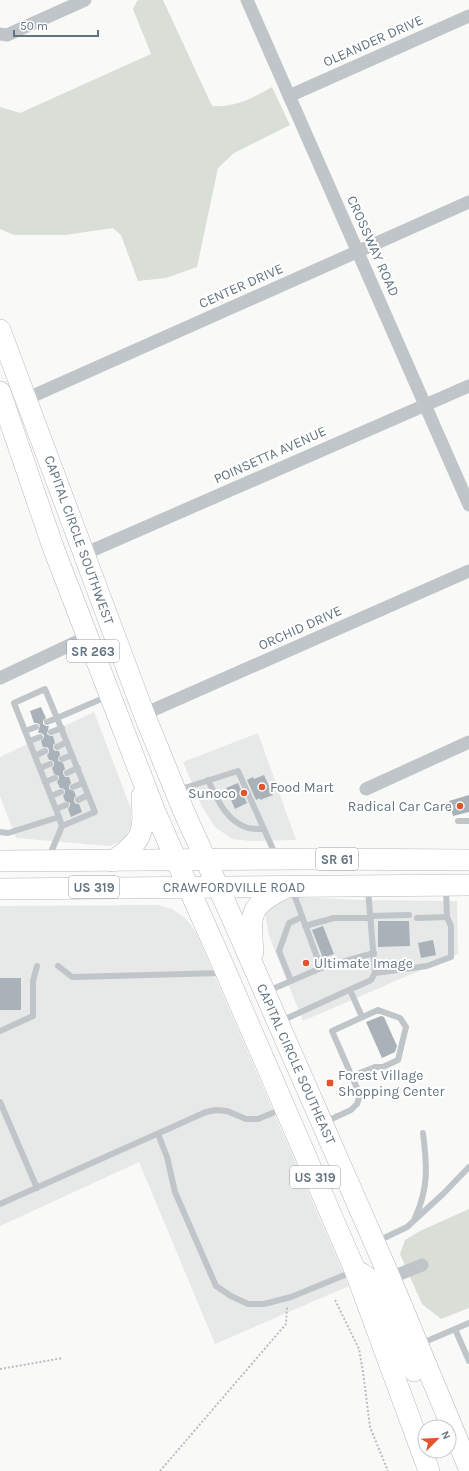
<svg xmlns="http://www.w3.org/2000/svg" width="469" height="1471" viewBox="0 0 469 1471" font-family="Karla,sans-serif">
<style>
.built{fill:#e7e8e8}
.green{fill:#d9ded6}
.building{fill:#a9b2b8}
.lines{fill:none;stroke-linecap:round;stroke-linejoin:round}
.primary-casing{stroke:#b4b9bd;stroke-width:22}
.path{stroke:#babec1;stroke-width:2;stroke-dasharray:2 2;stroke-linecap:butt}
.service{stroke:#c0c5c9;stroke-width:6}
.minor{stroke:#c0c5c9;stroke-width:13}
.primary{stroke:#fff;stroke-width:21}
.poi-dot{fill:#e2532e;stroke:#fff;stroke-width:1.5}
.labels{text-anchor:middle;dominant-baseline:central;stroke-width:4;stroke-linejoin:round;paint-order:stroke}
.shield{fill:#fff;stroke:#929ea7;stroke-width:1}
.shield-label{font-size:13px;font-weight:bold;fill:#647581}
.street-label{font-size:14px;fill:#647581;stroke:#fff}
.poi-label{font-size:14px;fill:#647581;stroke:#fff;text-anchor:start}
</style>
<rect width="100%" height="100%" fill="#f9f9f7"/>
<g class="built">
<path d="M 94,712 L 131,809 L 131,826 L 125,839 L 110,846 L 16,838 L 0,796 L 0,757 Z"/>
<path d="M 258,733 L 296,840 L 250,841 L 232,839 L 215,827 L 202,807 L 183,762 Z"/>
<path d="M 294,897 L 362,900 L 457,901 L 458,954 L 303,1021 L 269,936 L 264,909 L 266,907 Z"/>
<path d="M 158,905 L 172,909 L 184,917 L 191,925 L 197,935 L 349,1286 L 215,1344 L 139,1162 L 0,1226 L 0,906 Z"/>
</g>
<g class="green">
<path d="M 139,0 L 163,0 L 212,106 C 234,108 253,98 272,87 L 290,125 L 234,153 L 218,168 L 197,267 L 166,278 L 138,281 L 121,235 L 113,228 L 65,235 L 14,235 L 0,229 L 0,107 L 20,113 L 151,54 L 133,9 L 137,1 Z"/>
<path d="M 469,1209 L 469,1308 L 441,1319 L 422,1304 L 400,1254 L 405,1240 L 420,1231 Z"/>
</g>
<g class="building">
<path d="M 41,707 L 46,718 L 43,721 L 43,724 L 46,726 L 49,726 L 47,734 L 50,736 L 53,736 L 55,743 L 53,745 L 53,749 L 55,751 L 59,751 L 60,755 L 58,758 L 58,761 L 63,763 L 65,769 L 63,771 L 63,774 L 65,777 L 69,777 L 71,783 L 69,786 L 69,789 L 74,791 L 76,796 L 74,798 L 74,802 L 76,804 L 79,804 L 82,812 L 71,817 L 68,809 L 70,806 L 70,803 L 65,801 L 63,796 L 65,793 L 65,790 L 62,788 L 60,788 L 57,782 L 59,779 L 59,776 L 54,774 L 52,768 L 54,765 L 54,762 L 51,760 L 49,760 L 47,755 L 49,753 L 49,749 L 47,747 L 43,747 L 41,741 L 44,738 L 44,735 L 41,733 L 38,733 L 40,725 L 37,723 L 34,723 L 30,711 Z"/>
<path d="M 264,775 L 273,795 L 260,800 L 260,798 L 256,800 L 247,780 L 253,777 L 254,779 Z"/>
<path d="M 238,783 L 247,803 L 235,809 L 226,788 Z"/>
<path d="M 469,795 L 469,812 L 453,816 L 449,801 Z"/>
<path d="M 378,921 L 409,921 L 410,946 L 378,947 Z"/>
<path d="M 323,926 L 334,954 L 323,958 L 312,930 Z"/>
<path d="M 433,940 L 436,955 L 421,958 L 418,943 Z"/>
<rect x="0" y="978" width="21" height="32"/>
<path d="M 381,1016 L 384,1017 L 397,1046 L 395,1052 L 382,1058 L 366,1022 Z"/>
</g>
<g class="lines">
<g class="primary-casing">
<g id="primary">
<path d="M 0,330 L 144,714 L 184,812 L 233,920 L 390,1278 L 469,1468"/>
<path d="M 0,392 L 53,547 L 155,812 L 226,972 L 355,1270 L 429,1471"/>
<path d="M 0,861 L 309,859 L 469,860"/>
<path d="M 113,861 C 145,839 144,832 142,796"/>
<path d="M 0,889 L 469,885"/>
<path d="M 253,952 C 250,912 249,905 287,887"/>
<path d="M 356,1271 C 367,1275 373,1281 379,1291 L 414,1371"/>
</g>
</g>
<g class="path">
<path d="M 335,1300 L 359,1349 L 363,1372 L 370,1427 L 388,1471"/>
<path d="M 0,1369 L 63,1358"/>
<path d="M 160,1471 L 286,1324 L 287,1307"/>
</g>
<g class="service">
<path d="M 47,722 L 57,718 L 45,689 L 14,703 L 59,817 L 62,826 L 95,812 L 57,718 L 106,697"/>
<path d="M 25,731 L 36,727"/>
<path d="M 51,732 L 62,728"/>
<path d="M 29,741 L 40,737"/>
<path d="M 57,747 L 67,742"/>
<path d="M 35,756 L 45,751"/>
<path d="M 62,759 L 72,755"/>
<path d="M 40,768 L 50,764"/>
<path d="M 67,773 L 78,768"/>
<path d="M 208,780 C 217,799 226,821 248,828 C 253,829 259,829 264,829"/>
<path d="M 45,782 L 55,778"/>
<path d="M 73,787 L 83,783"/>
<path d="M 178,790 L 238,771 L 276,856"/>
<path d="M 51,796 L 61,792"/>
<path d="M 78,800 L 88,795"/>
<path d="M 56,809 L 66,805"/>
<path d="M 458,821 L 469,821"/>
<path d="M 0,832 L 8,833 L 59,817"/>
<path d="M 52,857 L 52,850 L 62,826"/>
<path d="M 292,889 L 321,968"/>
<path d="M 370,916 L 409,915"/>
<path d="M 417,918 L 447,917"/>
<path d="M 305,926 L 334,918 L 371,918"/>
<path d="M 58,966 L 72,977 L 222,973"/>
<path d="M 375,973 L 427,966 L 451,957 L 451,926 L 447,917 L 446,889"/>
<path d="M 291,981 L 279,951 L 289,923 L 302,917"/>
<path d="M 350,990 L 362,1017"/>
<path d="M 268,991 L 321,968 L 374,953"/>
<path d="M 281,1021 L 371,980 L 375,973 L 368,890"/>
<path d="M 0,1031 L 33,1016 L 33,981 L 37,966"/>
<path d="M 0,1102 L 37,1188"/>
<path d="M 325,1122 L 351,1110 L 357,1104 L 360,1095 L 332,1031 L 378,1010 L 400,1018 L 406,1027 L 398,1060 L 383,1067 L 375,1067 L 352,1076"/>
<path d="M 158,1134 L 167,1157 L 175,1192 L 216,1286 L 231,1296 L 248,1304 L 264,1304 L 291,1297 L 352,1272"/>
<path d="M 0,1204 L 206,1112 L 216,1110 L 227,1111 L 246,1119 L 258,1119 L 282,1109"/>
<path d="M 415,1218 C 429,1187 427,1166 423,1133"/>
<path d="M 378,1241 L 407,1227 L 443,1194 L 469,1167"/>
<path d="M 455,1329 L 469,1361"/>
<path d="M 420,1344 L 469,1323"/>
</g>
<g class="minor">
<path d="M 247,0 L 469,505"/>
<path d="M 0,34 L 7,35 L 85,0"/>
<path d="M 289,96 L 469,16"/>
<path d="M 26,399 L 469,202"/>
<path d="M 84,554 L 469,386"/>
<path d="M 0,678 L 87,637"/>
<path d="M 144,714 L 469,571"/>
<path d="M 366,789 L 469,742"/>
<path d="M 390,1278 L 422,1265"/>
</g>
<use href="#primary" class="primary"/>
</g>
<g class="poi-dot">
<circle cx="262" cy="787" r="4"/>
<circle cx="244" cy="793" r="4"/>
<circle cx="460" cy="806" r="4"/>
<circle cx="306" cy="963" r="4"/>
<rect x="326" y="1079" width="8" height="8" rx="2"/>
</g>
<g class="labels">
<g class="shield">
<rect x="67" y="640" width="52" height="22" rx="3"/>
<rect x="316" y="848" width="42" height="22" rx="3"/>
<rect x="69" y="876" width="50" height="22" rx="3"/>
<rect x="290" y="1166" width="50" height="22" rx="3"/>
</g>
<g class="shield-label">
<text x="93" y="651">SR 263</text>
<text x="337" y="859">SR 61</text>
<text x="94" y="887">US 319</text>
<text x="315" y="1177">US 319</text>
</g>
<g class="street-label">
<text transform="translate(373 41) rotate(-24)">OLEANDER DRIVE</text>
<text transform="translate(373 246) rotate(66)">CROSSWAY ROAD</text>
<text transform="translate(241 286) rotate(-24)">CENTER DRIVE</text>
<text transform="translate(270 455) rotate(-24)">POINSETTA AVENUE</text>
<text transform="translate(79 540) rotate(70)">CAPITAL CIRCLE SOUTHWEST</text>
<text transform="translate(300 628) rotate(-24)">ORCHID DRIVE</text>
<text x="234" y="887">CRAWFORDVILLE ROAD</text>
<text transform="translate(296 1064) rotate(66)">CAPITAL CIRCLE SOUTHEAST</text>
</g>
<g class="poi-label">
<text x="270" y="787">Food Mart</text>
<text x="236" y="793" text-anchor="end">Sunoco</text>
<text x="452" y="806" text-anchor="end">Radical Car Care</text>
<text x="314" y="963">Ultimate Image</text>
<text x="338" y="1075">Forest Village<tspan x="338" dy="16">Shopping Center</tspan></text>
</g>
</g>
<g transform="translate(437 1439) rotate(66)"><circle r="19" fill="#ffffff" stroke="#c1c8cd"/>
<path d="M0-3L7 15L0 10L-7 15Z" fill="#e2532e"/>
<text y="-6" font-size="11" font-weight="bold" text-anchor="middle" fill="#647581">N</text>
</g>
<path d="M14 30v6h84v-6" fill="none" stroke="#647581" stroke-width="2"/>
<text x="20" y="30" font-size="12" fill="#647581" stroke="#ffffff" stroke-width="3" paint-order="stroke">50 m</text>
</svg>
